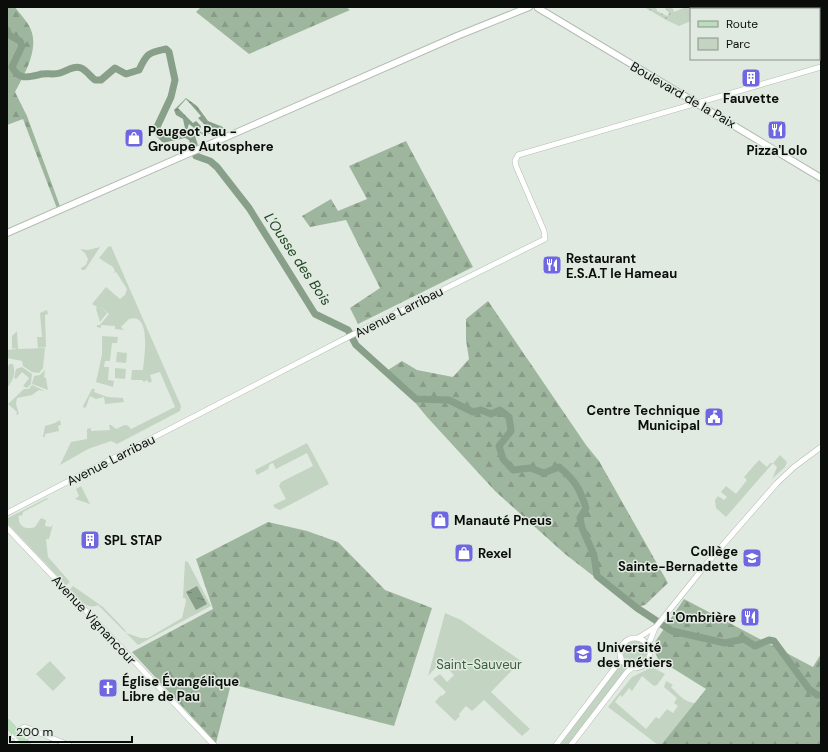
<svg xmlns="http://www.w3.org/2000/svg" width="828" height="752" viewBox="0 0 828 752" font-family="'DM Sans',sans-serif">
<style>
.green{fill:#c3d4c3}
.forest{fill:url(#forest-firs)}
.garden{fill:url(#garden-dots)}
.water{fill:url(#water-ripples)}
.pier{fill:#e1eae1}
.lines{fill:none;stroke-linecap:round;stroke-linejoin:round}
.river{stroke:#88a089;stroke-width:7}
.tertiary-casing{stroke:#b3bcb3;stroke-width:6}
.secondary-casing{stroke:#b3bcb3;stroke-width:8}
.primary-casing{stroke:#c4c5c4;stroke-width:8}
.tertiary{stroke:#fff;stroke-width:5}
.secondary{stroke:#fff;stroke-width:6}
.primary{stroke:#bbdebc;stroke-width:7}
.labels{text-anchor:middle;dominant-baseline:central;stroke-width:3;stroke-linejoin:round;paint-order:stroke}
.street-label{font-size:13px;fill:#0a0d0a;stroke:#e1eae1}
.poi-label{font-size:13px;font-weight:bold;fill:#0a0d0a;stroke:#e1eae1;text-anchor:start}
.park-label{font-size:13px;fill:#3a613c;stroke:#e1eae1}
.water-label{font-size:14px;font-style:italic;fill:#1f4422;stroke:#e1eae1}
</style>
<defs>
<pattern id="forest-firs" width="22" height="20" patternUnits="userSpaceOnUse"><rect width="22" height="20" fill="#9eb69e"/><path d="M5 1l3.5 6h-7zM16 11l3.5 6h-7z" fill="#879b87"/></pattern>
<pattern id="garden-dots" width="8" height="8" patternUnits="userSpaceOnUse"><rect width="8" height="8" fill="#c3d4c3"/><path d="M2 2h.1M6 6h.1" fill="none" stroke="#a6b5a6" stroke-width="1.8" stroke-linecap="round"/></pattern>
<pattern id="water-ripples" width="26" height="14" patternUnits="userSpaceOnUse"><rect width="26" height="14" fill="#88a089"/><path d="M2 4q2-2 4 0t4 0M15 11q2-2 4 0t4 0" fill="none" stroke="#6d816e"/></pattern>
</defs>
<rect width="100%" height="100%" fill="#e1eae1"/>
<g class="green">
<path d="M 669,7 L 672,7 L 674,12 L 686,7 L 691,7 L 691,21 L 679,26 L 668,21 L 672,14 Z"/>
<path d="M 111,246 L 181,406 L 180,411 L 117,444 L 111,441 L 88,449 L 60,465 L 71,442 L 87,439 L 87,429 L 91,428 L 91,431 L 110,430 L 109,425 L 111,425 L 116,429 C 122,427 126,421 131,429 L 175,407 L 160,372 L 150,375 L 152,381 L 149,383 L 147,380 L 144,382 L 142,380 L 131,380 L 132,370 L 143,370 C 144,358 152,312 129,319 L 121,327 L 124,330 L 115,329 L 115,326 L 101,325 L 101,328 L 97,327 L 97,325 L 100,325 L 109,314 L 100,306 L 107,313 L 100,322 L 96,309 L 97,307 L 92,304 L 106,287 L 120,299 L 125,295 L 127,289 L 116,272 L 113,273 L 115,271 L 113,267 L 99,258 L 108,247 Z"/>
<path d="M 100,247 L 85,270 L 82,270 L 81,268 L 86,265 L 88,259 L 85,253 L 80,249 L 88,250 Z"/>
<path d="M 47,310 L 48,314 L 45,315 L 46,347 L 38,348 L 37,337 L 42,337 L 40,313 Z"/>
<path d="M 17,331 L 18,349 L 45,348 L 43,368 L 39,373 L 32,372 L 23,366 L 22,361 L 7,358 L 7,350 L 16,349 L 15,348 L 12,349 L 12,336 Z"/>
<path d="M 102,336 L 118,337 L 117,343 L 112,343 L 110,361 L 105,361 L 104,367 L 109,367 L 108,380 L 114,381 L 113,387 L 96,382 L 102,355 Z"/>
<path d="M 117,352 L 127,353 L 126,363 L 116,362 Z"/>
<path d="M 9,364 L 13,364 C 16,373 13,381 7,388 L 7,370 Z"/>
<path d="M 22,367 L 32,374 L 31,384 L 27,388 L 23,386 L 29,378 L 22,372 L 16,379 L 14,378 L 16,369 Z"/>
<path d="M 115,368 L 126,369 L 125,379 L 115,378 Z"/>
<path d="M 45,370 L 44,377 L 46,378 L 48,390 L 32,384 L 34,376 L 40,375 Z"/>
<path d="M 32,385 L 45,391 L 39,390 L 32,395 L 17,398 L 16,404 L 19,414 L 16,415 L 17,412 L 8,404 L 24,389 L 29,389 Z"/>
<path d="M 92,389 L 95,389 L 94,392 L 107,397 L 123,398 L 124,402 L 105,404 L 104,397 L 96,399 L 90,396 L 86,407 L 84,408 L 83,406 Z"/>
<path d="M 60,420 L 61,425 L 58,426 L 59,431 L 45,434 L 45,437 L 43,437 L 45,426 L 55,423 Z"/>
<path d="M 307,443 L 329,484 L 280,510 L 275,508 L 273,505 L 286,499 L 279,486 L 281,482 L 313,466 L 307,453 L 276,469 L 273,463 L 270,464 L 268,469 L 257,475 L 255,470 Z"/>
<path d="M 780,455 L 787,462 L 785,467 L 772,479 L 777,467 L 773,463 L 726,517 L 716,508 L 715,500 L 718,496 L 724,500 L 727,497 L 721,492 L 726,486 L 736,494 L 747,480 L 744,477 L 759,460 L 767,467 L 770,463 L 773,463 Z"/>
<path d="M 81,486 L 90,504 L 75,499 L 79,496 L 76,489 Z"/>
<path d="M 47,498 L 48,499 L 23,512 L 22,516 L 19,515 C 17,525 25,531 35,527 L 41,518 L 46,520 L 45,526 L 51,527 L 53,524 L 49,539 L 46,539 L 48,557 L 70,582 L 66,585 L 8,524 L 8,518 Z"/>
<path d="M 185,561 L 188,562 L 211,606 L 138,645 L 98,605 C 86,611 78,597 70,589 L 73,586 L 103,607 L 125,630 L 126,633 L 141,638 L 148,638 L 182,618 L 186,601 L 185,598 L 183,598 Z"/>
<path d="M 445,613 L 461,620 L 521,661 L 491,692 L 530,729 L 522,736 L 484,700 L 472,711 L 466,706 L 459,714 L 460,716 L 455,721 L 435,702 L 441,695 L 442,696 L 446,692 L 433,679 L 440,674 L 447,682 L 454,675 L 441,662 L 428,676 Z"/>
<circle cx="635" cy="653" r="12"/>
<path d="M 50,661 L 66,678 L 53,691 L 36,674 Z"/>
<path d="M 621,664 L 627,668 L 626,670 L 569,745 L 558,745 Z"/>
<path d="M 652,667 L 665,674 L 657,685 L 654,686 L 642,676 L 632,691 L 629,688 L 622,697 L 620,695 L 615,702 L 646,729 L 656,717 L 659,719 L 667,709 L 673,713 L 678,706 L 674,703 L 677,698 L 664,687 L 666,681 L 673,685 L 671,687 C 677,693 685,703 695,703 L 661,745 L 658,745 L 608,707 L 632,677 Z"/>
</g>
<g class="forest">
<path d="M 7,7 L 15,7 C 20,14 28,22 31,30 C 39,50 24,75 15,92 L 27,116 L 61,209 L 58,211 L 23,119 L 7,125 Z"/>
<path d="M 201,7 L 346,7 L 350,10 L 249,54 L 196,12 Z"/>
<path d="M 406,141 L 473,267 L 358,324 L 350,308 L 380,288 L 346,220 L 310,227 L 302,216 L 331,199 L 338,211 L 367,199 L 349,166 Z"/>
<path d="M 488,301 L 586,445 L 599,461 L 668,583 L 645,605 L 640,606 L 627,602 L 565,554 L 495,491 L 427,417 L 388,370 L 402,361 L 417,370 L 453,377 L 469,359 L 466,340 L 466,319 Z"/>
<path d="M 268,522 L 307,531 L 338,542 L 385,590 L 432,608 L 394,726 L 231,684 L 216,743 L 132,652 L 213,609 L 196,559 Z"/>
<path d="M 684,599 L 813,667 L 821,654 L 821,745 L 661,745 L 706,689 L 658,659 L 655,652 L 655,642 Z"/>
</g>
<path class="garden" d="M 644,7 L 656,7 L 657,11 L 667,16 L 669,13 L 664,7 L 669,7 L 672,14 L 668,21 Z"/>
<g class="water">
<path d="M 186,98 L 197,106 L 208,121 L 223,127 L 223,132 L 203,135 L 189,124 L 186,133 L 183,119 L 176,115 L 174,110 Z"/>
<path d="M 197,586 L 207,604 L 196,610 L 186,592 Z"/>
</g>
<path class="pier" d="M 186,99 L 201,116 L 198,118 L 204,124 L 208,127 L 223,129 L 223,132 L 206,130 L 202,133 L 200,131 L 201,126 L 196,121 L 193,123 L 178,108 Z"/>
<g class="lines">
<g class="river">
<path d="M 7,30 L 9,35 L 20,41 L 22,46 L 12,67 C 19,81 29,77 42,74 C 48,73 54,75 60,73 C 67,71 74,65 81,68 C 86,70 91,77 95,80 L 101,80 L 115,68 L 126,74 L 139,70 C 147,53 148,53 166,49 L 169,52 L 175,80 L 171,97 L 157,127 L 159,134 L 164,139 L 186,134 L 192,138 L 194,144"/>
<path d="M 196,156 L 210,161 L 217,167 L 249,208 L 315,314 L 348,330 L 356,345 L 416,399 L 449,400 L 473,412 L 481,410 L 491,414 L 500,410 L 509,417 L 511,431 L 499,446 L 503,459 L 513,470 L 530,468 L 544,473 L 559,467 C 575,480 580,489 586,508 L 580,518 L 582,528 L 594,555 L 597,576 L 637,608 L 672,631 L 725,643 L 744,639 L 755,646 L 769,640 L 774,641 L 809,689 L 817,695 L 821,695"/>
</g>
<g class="tertiary-casing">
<g id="tertiary">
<path d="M 7,513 L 356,333 L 545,239 L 544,231 L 516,166 L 515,161 L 518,155 L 821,67"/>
<path d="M 7,528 L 214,745"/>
<path d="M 638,638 L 654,628"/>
<circle cx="635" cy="653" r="15"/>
<path d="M 648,646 L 655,628 L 708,562 L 777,483 L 794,467 L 821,447"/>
<path d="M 14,736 L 15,732 L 25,727 L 69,745"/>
<path d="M 17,740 C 25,739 28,733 36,733"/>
<path d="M 556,745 L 617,665 L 621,658"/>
<path d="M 571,745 L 627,672 L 633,667"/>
</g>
</g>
<g class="secondary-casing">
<g id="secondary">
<path d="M 538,8 L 821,178"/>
<path d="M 7,233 L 457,36 L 529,7"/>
</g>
</g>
<g class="primary-casing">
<path id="primary" d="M 7,723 L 27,745"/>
</g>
<use href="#tertiary" class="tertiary"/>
<use href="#secondary" class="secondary"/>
<use href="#primary" class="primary"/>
</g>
<defs>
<g id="building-square" transform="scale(1)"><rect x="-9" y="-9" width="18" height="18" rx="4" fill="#6f67e1" stroke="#e1eae1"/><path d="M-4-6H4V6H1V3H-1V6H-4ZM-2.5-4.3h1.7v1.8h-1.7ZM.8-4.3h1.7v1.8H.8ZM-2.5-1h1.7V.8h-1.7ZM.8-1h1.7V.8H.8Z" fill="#fff"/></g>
<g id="restaurant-square" transform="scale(1)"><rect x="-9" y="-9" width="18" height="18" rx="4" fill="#6f67e1" stroke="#e1eae1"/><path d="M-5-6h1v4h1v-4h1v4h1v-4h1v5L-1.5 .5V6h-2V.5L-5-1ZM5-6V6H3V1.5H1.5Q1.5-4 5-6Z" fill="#fff"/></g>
<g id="shop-square" transform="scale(1)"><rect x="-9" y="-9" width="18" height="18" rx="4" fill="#6f67e1" stroke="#e1eae1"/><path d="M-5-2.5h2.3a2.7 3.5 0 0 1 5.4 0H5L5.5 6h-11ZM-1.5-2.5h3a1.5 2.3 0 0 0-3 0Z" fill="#fff"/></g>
<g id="civic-square" transform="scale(1)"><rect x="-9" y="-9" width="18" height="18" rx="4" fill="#6f67e1" stroke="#e1eae1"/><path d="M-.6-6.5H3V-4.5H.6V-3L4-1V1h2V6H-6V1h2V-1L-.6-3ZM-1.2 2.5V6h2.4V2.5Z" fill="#fff"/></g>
<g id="school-square" transform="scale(1)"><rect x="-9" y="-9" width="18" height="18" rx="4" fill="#6f67e1" stroke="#e1eae1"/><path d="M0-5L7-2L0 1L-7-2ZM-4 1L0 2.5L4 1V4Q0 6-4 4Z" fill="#fff"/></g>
<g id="university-square" transform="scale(1)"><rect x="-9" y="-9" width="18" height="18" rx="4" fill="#6f67e1" stroke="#e1eae1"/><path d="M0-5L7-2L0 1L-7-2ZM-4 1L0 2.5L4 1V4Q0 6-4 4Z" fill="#fff"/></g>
<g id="church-square" transform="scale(1)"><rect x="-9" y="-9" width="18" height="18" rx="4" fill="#6f67e1" stroke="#e1eae1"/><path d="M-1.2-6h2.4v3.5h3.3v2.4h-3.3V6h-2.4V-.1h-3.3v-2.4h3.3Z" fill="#fff"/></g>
</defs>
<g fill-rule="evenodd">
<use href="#building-square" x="751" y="78"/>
<use href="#restaurant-square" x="777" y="130"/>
<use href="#shop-square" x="134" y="138"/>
<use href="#restaurant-square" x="552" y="265"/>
<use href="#civic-square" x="714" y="417"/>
<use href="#shop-square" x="440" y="520"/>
<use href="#building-square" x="90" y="540"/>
<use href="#shop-square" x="464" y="553"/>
<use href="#school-square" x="752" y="558"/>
<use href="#restaurant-square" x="750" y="617"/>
<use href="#university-square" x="583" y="654"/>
<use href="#church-square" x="108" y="688"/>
</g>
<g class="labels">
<g class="street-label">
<text transform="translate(683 95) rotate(30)">Boulevard de la Paix</text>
<text transform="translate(399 312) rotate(-27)">Avenue Larribau</text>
<text transform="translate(111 460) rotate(-27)">Avenue Larribau</text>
<text transform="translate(94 620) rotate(47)">Avenue Vignancour</text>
</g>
<g class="poi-label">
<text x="751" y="98" text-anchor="middle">Fauvette</text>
<text x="148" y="131">Peugeot Pau -<tspan x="148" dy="15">Groupe Autosphere</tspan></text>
<text x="777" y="150" text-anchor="middle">Pizza'Lolo</text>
<text x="566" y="258">Restaurant<tspan x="566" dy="15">E.S.A.T le Hameau</tspan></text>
<text x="700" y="410" text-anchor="end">Centre Technique<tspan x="700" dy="15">Municipal</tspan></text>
<text x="454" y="520">Manauté Pneus</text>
<text x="104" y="540">SPL STAP</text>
<text x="738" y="551" text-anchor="end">Collège<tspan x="738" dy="15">Sainte-Bernadette</tspan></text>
<text x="478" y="553">Rexel</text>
<text x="736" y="617" text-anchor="end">L'Ombrière</text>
<text x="597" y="647">Université<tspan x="597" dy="15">des métiers</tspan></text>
<text x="122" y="681">Église Évangélique<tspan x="122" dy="15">Libre de Pau</tspan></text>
</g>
<g class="park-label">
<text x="479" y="664">Saint-Sauveur</text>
</g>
<g class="water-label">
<text transform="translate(298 259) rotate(56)">L'Ousse des Bois</text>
</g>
</g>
<rect width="828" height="752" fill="none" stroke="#0a0d0a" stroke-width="16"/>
<rect x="690" y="8" width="130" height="52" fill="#e1eae1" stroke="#8b928b"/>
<rect x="698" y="21" width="20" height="6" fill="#bbdebc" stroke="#8b928b"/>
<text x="726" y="28" font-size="12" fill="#0a0d0a">Route</text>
<rect x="698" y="38" width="20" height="12" fill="#c3d4c3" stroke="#8b928b"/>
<text x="726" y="48" font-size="12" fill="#0a0d0a">Parc</text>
<path d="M10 736v6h122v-6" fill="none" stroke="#0a0d0a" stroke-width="2"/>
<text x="16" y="736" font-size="12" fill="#0a0d0a" stroke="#e1eae1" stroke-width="3" paint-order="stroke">200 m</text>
</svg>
